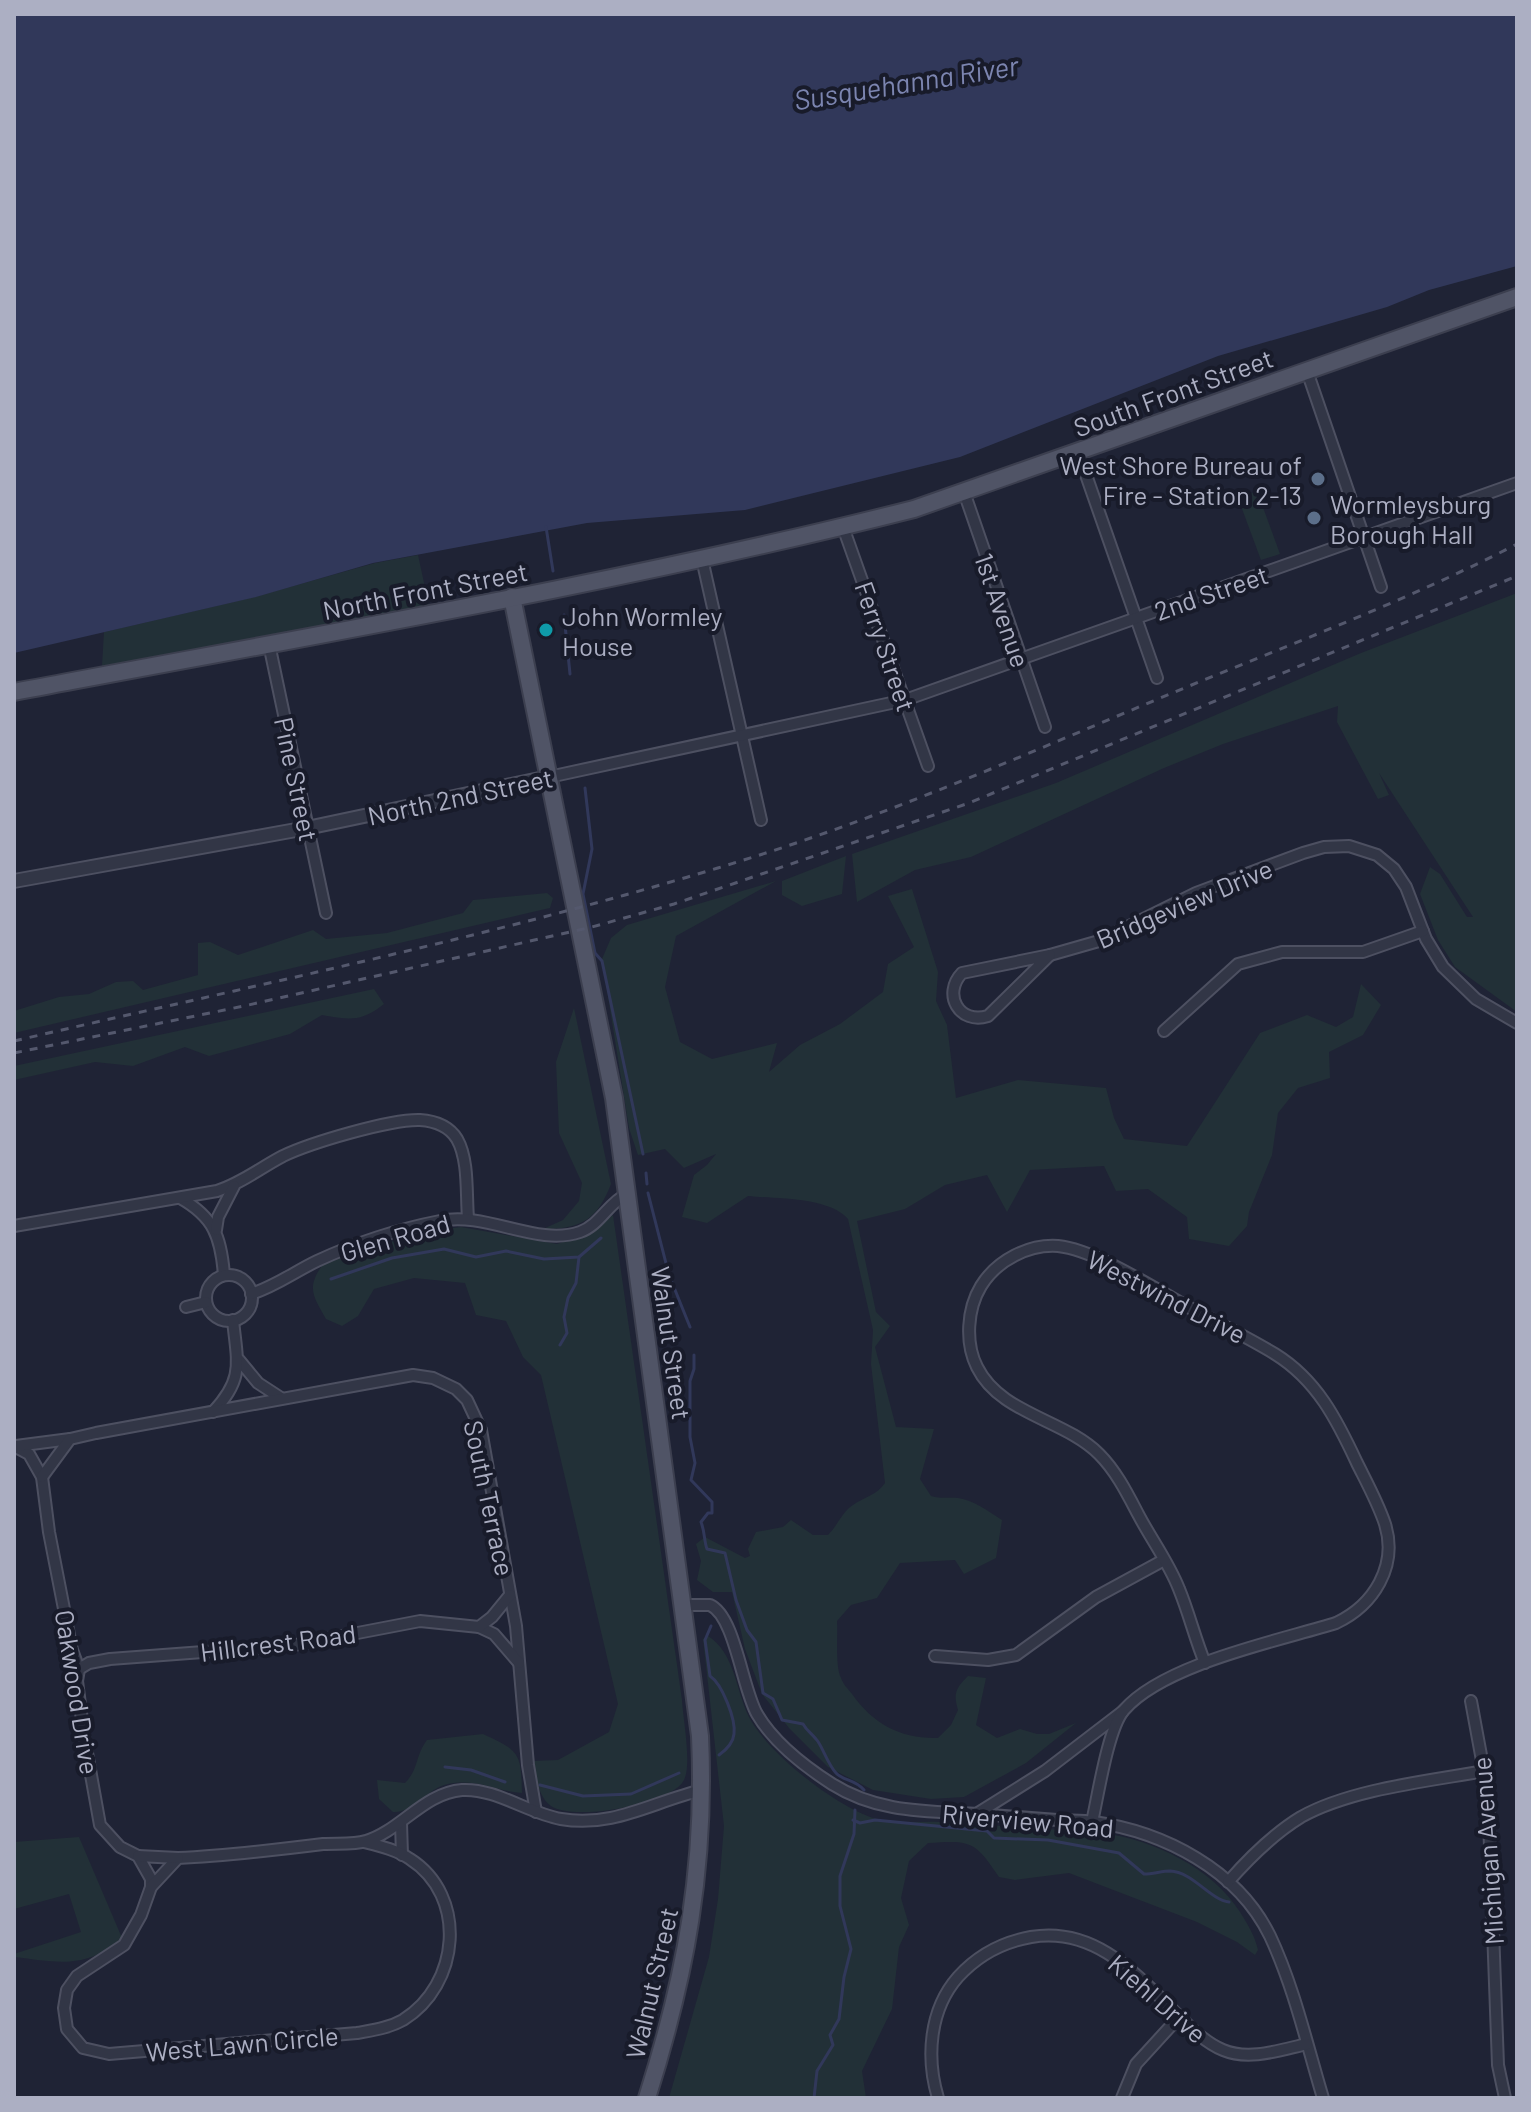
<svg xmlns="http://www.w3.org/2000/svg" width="1531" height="2112" viewBox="0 0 1531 2112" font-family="Barlow,sans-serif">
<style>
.green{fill:#223037}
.water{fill:#31385a}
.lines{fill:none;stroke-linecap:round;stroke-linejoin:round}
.stream{stroke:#31385a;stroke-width:3}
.minor-casing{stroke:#4d5061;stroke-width:14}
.tertiary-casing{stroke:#4d5061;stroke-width:16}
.primary-casing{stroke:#3c3f4f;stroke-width:20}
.minor{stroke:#323646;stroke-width:10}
.tertiary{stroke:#323646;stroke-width:12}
.primary{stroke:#505466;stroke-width:16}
.rail{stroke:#54586d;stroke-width:3;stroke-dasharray:8 8;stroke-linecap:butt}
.service-dot{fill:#5c6f8a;stroke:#181b2a;stroke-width:3}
.culture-dot{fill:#0f9aa8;stroke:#181b2a;stroke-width:3}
.labels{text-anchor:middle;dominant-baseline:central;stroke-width:8;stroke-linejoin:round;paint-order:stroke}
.street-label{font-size:26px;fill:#acafc3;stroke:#181b2a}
.poi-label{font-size:26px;fill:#acafc3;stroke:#181b2a;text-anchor:start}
.water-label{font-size:28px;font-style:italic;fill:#7c85b0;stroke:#181b2a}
</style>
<rect width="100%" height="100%" fill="#1f2335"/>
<g class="green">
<path d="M 1257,491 L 1280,554 L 1261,560 L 1238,498 Z"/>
<path d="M 418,555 L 429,606 L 102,666 L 104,632 L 250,598 L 375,563 Z"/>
<path d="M 1517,593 L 1517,1012 L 1455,967 L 1438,940 L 1420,894 L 1430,867 L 1440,874 L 1467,917 L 1473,917 L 1379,773 L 1389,795 L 1378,799 L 1337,722 L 1338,706 L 1223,744 L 1164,768 L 971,857 L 915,870 L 857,902 L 852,854 L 1056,783 L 1361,653 Z"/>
<path d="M 846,856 L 842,894 L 802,906 L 782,895 L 782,881 Z"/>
<path d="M 776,881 L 676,936 L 665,987 L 680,1042 L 712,1059 L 777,1043 L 769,1072 L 800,1045 L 840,1024 L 883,992 L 888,964 L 914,947 L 888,896 L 912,889 L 938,972 L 936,1001 L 947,1025 L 956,1098 L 1018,1080 L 1106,1088 L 1114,1118 L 1124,1139 L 1187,1146 L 1260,1033 L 1307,1015 L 1336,1027 L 1353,1017 L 1361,984 L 1381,1005 L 1363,1035 L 1329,1052 L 1330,1078 L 1298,1088 L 1278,1113 L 1272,1155 L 1249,1212 L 1247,1226 L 1229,1246 L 1189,1239 L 1187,1217 L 1148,1189 L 1116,1191 L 1104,1166 L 1030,1170 L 1007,1212 L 987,1175 L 945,1185 L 905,1209 L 857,1221 L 876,1312 L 890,1326 L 875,1347 L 896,1427 L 934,1429 L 920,1479 L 931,1496 C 941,1499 949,1497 958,1498 C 974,1500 989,1512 1002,1520 L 996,1558 L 964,1574 L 955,1560 L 900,1563 L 877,1598 L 851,1605 L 837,1621 C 838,1636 835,1666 841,1678 C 843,1684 848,1689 852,1694 C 873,1724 901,1739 938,1738 L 951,1725 L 958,1710 C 953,1693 956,1688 968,1676 L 986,1678 L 976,1725 L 997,1738 L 1020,1729 L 1037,1734 L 1049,1734 L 1076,1723 L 1026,1763 L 964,1797 L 931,1799 L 873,1790 L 828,1767 L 789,1728 L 762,1694 L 745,1649 L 732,1592 L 713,1592 L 697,1580 L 701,1561 L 696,1544 L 705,1537 L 745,1558 L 750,1556 L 748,1549 L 756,1532 L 783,1527 L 791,1520 L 813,1535 L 828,1535 C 838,1525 842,1512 853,1505 C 864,1497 877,1495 885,1483 L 871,1364 L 873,1330 L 848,1219 C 829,1197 777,1199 748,1196 L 707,1223 L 682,1217 L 694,1175 L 707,1165 L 716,1154 L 684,1168 L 665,1149 L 638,1155 L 629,1128 L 602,959 L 611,938 L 627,925 Z"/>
<path d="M 547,893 L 553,898 L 550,908 L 541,910 L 14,1033 L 14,1011 L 59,997 L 89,994 L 116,982 L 133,981 L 143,990 L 198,975 L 198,943 L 210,942 L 238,955 L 313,930 L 326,939 L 387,933 L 463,913 L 473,900 Z"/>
<path d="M 374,989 L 384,1004 C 361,1022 350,1020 322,1015 L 290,1034 L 209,1056 L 185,1047 L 133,1066 L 95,1062 L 14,1080 L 14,1066 Z"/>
<path d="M 574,1008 L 611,1184 C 597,1220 581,1229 543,1229 L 563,1220 L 579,1201 L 582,1183 L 559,1133 L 556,1062 Z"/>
<path d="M 613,1215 L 682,1700 C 683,1719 692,1764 684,1780 C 673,1804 574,1822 551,1806 C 538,1797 536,1776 533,1761 L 558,1760 L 609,1732 L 618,1704 L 541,1375 L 523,1357 L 506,1321 L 476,1315 L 465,1283 L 414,1278 L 374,1289 L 358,1316 L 342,1326 L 326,1319 C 313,1296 306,1288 323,1264 L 422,1232 L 461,1227 L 557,1244 L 590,1233 Z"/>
<path d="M 708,1636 C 734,1652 736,1689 748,1715 C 765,1752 844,1814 884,1821 C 902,1824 921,1821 939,1822 C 969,1823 1000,1826 1030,1828 C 1054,1830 1079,1830 1102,1833 C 1154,1840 1212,1868 1240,1912 C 1248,1925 1255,1936 1258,1950 L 1255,1955 L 1237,1942 L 1197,1922 L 1069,1873 L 1015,1880 L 999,1877 C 975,1841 971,1840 928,1843 L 909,1861 L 901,1898 L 909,1925 L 899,1947 L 892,2009 L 862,2071 L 866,2098 L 669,2098 L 709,1957 L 718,1899 L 724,1826 L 703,1639 Z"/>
<path d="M 483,1734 C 520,1751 521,1753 522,1793 C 495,1791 478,1778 448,1784 C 427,1788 415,1813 393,1812 L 379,1799 L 377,1780 L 405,1783 C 419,1769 415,1756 427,1740 Z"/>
<path d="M 79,1837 L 122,1938 C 86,1970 58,1962 14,1957 L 14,1954 L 81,1932 L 69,1894 L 14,1909 L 14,1842 Z"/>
</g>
<path class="water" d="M 14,14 L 1517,14 L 1517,266 L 1429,290 L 1387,307 L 1218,356 L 960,457 L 745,510 L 587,523 L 373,563 L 256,597 L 14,653 Z"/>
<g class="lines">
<g class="stream">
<path d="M 546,527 L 553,571"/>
<path d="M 564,615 L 570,674"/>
<path d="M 585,788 L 592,849 L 583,894 L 595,953 L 602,961 L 643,1154"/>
<path d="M 646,1173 L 647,1184"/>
<path d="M 648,1193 L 669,1275 L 690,1327"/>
<path d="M 331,1279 L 392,1258 L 444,1249 L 476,1257 L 506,1251 L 544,1259 L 579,1257 L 601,1238"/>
<path d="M 560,1345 L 567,1333 L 564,1317 L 568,1298 L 576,1283 L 579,1257"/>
<path d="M 694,1355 L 694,1369 L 690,1381 L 690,1437 L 695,1463 L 691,1480 L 712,1502 L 712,1513 L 708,1513 L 701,1522 C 705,1532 704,1541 707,1549 L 725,1553 L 736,1600 L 747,1630 L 756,1642 L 763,1693 L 773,1699 L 782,1720 L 803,1724 C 807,1731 811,1733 816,1739 C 822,1745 827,1763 836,1773 C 843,1781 855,1779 864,1790"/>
<path d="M 711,1626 L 705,1640 L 710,1676 C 722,1684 736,1719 734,1734 C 733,1744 726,1750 719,1755"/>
<path d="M 445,1767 L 471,1770 L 505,1782"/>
<path d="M 540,1785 L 583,1796 L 631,1794 L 679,1773"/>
<path d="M 853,1820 L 860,1823 L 875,1820 L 987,1831 L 994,1838 L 1048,1840 L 1119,1853 L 1144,1874 C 1153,1874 1162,1871 1170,1871 C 1193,1872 1209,1899 1229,1902"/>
<path d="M 814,2098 L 817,2071 L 833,2045 L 830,2035 L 839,2019 L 844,1977 L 851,1949 L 840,1906 L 840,1876 L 854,1834 L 855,1810"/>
</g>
<g class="minor-casing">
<g id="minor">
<path d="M 1307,371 L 1381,587"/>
<path d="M 1078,452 L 1157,678"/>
<path d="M 964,492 L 1045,727"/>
<path d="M 843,527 L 928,766"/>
<path d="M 702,559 L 761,820"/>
<path d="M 269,644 L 326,913"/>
<path d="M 549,777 L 905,700 L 1517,483"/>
<path d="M 1050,955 L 1099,941 L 1196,893 L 1303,853 L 1324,847 L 1349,846 L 1377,855 L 1394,869 L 1406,887 L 1426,939 L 1443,967 L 1476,999 L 1517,1023"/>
<path d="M 1050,955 L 988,1016 C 959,1025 942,994 962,973 Z"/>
<path d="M 1164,1031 L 1238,964 L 1282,952 L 1363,952 L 1423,931"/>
<path d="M 180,1198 C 214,1217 221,1237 224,1275"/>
<path d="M 14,1226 L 217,1191 C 242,1183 260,1168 283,1156 C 310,1143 390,1119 420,1120 C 435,1121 449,1126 457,1139 C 469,1160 466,1194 468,1218"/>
<path d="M 216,1230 L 218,1217 L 234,1186"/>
<circle cx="229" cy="1298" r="23"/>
<path d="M 251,1294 C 276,1286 294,1272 317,1261 C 356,1243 399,1229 440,1221 C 486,1211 537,1247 580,1232 C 600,1225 608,1203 627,1194"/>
<path d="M 186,1307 L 206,1302"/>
<path d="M 239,1360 L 258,1383 L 281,1398"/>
<path d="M 213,1412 C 245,1378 237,1362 233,1320"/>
<path d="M 14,1446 L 29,1454 L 42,1477 L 49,1532 L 72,1650 L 79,1669 L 77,1681 L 84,1736 L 100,1825 L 120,1847 L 138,1856 L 151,1879 L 151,1887"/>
<path d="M 16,1446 L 70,1439"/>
<path d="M 42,1477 L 70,1439 L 96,1433 L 413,1375 L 433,1378 L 456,1389 L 467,1400 L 481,1430 L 516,1626 L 528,1765 L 536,1812"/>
<path d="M 684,1605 L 710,1605 C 735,1616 742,1688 757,1714 C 774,1743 804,1766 832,1784 C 878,1813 926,1811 978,1814 C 1005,1816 1031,1818 1057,1820 C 1069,1821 1082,1820 1094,1822 C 1164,1832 1238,1870 1270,1936 C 1294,1987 1307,2045 1323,2098"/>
<path d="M 479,1627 L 494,1634 L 519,1663"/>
<path d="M 935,1656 L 988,1660 L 1016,1655 L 1096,1597 L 1164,1560"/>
<path d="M 79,1669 L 89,1663 L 110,1659 L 295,1645 L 420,1621 L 479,1627 L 492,1617 L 510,1595"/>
<path d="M 1471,1701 L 1488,1793 L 1498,2065 L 1505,2098"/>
<path d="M 978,1813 L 1045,1771 L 1122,1712"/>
<path d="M 1092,1822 C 1098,1796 1108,1728 1124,1710 C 1164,1664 1278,1641 1336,1623 C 1374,1605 1398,1566 1385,1524 C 1378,1503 1367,1483 1357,1463 C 1337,1420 1317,1380 1275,1354 C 1247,1337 1218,1323 1190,1308 C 1155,1289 1096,1250 1058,1246 C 1029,1244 997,1260 981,1286 C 967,1309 965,1343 977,1367 C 1000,1414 1064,1419 1099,1454 C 1116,1471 1127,1493 1138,1514 C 1151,1539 1169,1563 1179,1589 C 1189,1613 1195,1639 1205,1663"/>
<path d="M 401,1823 L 402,1855"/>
<path d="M 364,1842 C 380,1846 397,1850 410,1859 C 468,1896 460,1985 403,2020 C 389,2028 373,2030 357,2033 L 109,2054 L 83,2048 L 67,2029 L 64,2008 L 67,1990 L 77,1976 L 124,1945 L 141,1915 L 151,1887 L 178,1858 C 226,1856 275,1850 323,1844 C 336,1843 354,1845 366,1841 C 400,1831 424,1793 462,1790 C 495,1788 528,1813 561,1819 C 613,1828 652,1802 702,1790"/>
<path d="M 138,1856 L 178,1858"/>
<path d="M 1228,1882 C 1250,1857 1273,1834 1301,1817 C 1351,1789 1429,1781 1485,1771"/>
<path d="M 938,2098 C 926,2058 929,2010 958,1977 C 977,1956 1003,1942 1031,1937 C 1096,1926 1138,1976 1180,2017 C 1192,2029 1206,2043 1223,2050 C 1249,2061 1280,2050 1307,2044"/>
<path d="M 1122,2098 L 1136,2064 L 1179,2017"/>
</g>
</g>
<g class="tertiary-casing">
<path id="tertiary" d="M 14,881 L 307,828 L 549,777"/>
</g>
<g class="primary-casing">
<g id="primary">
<path d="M 512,597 L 614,1098 L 700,1736 C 706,1866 686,1975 647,2098"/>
<path d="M 14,692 C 315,635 617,584 914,509 L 1517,297"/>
</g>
</g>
<use href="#minor" class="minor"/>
<use href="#tertiary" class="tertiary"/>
<use href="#primary" class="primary"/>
<g class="rail">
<path d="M 14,1041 C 255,985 498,936 734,863 C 879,819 1019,757 1158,699 C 1277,649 1403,603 1517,544"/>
<path d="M 14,1053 L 244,1006 L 592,927 L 674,904 L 969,803 L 1517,576"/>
</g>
</g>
<g class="service-dot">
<circle cx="1318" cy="479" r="8"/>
<circle cx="1314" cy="518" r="8"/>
</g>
<circle class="culture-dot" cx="546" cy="630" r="8"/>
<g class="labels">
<g class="street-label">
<text transform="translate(1173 392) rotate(-20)">South Front Street</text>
<text transform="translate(425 590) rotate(-11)">North Front Street</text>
<text transform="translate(1211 592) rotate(-19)">2nd Street</text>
<text transform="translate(1003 610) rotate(71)">1st Avenue</text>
<text transform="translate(886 646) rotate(71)">Ferry Street</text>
<text transform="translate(297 779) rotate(78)">Pine Street</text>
<text transform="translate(460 796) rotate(-12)">North 2nd Street</text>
<text transform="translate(1184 903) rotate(-23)">Bridgeview Drive</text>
<text transform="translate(395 1237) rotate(-16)">Glen Road</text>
<text transform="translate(1167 1296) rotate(27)">Westwind Drive</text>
<text transform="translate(672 1343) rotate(82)">Walnut Street</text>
<text transform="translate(490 1498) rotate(78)">South Terrace</text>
<text transform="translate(278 1642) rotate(-7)">Hillcrest Road</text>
<text transform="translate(78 1692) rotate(81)">Oakwood Drive</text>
<text transform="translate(1028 1820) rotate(5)">Riverview Road</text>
<text transform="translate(1487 1851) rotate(-94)">Michigan Avenue</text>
<text transform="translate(651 1983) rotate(-77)">Walnut Street</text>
<text transform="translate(1158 1998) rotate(41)">Kiehl Drive</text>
<text transform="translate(242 2043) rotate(-5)">West Lawn Circle</text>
</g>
<g class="poi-label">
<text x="1302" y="464" text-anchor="end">West Shore Bureau of<tspan x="1302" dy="30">Fire - Station 2-13</tspan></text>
<text x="1330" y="503">Wormleysburg<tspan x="1330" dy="30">Borough Hall</tspan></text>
<text x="562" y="615">John Wormley<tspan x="562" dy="30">House</tspan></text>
</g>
<g class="water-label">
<text transform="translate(906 82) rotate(-9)">Susquehanna River</text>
</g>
</g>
<rect width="1531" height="2112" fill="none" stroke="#acafc3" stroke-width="32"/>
</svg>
